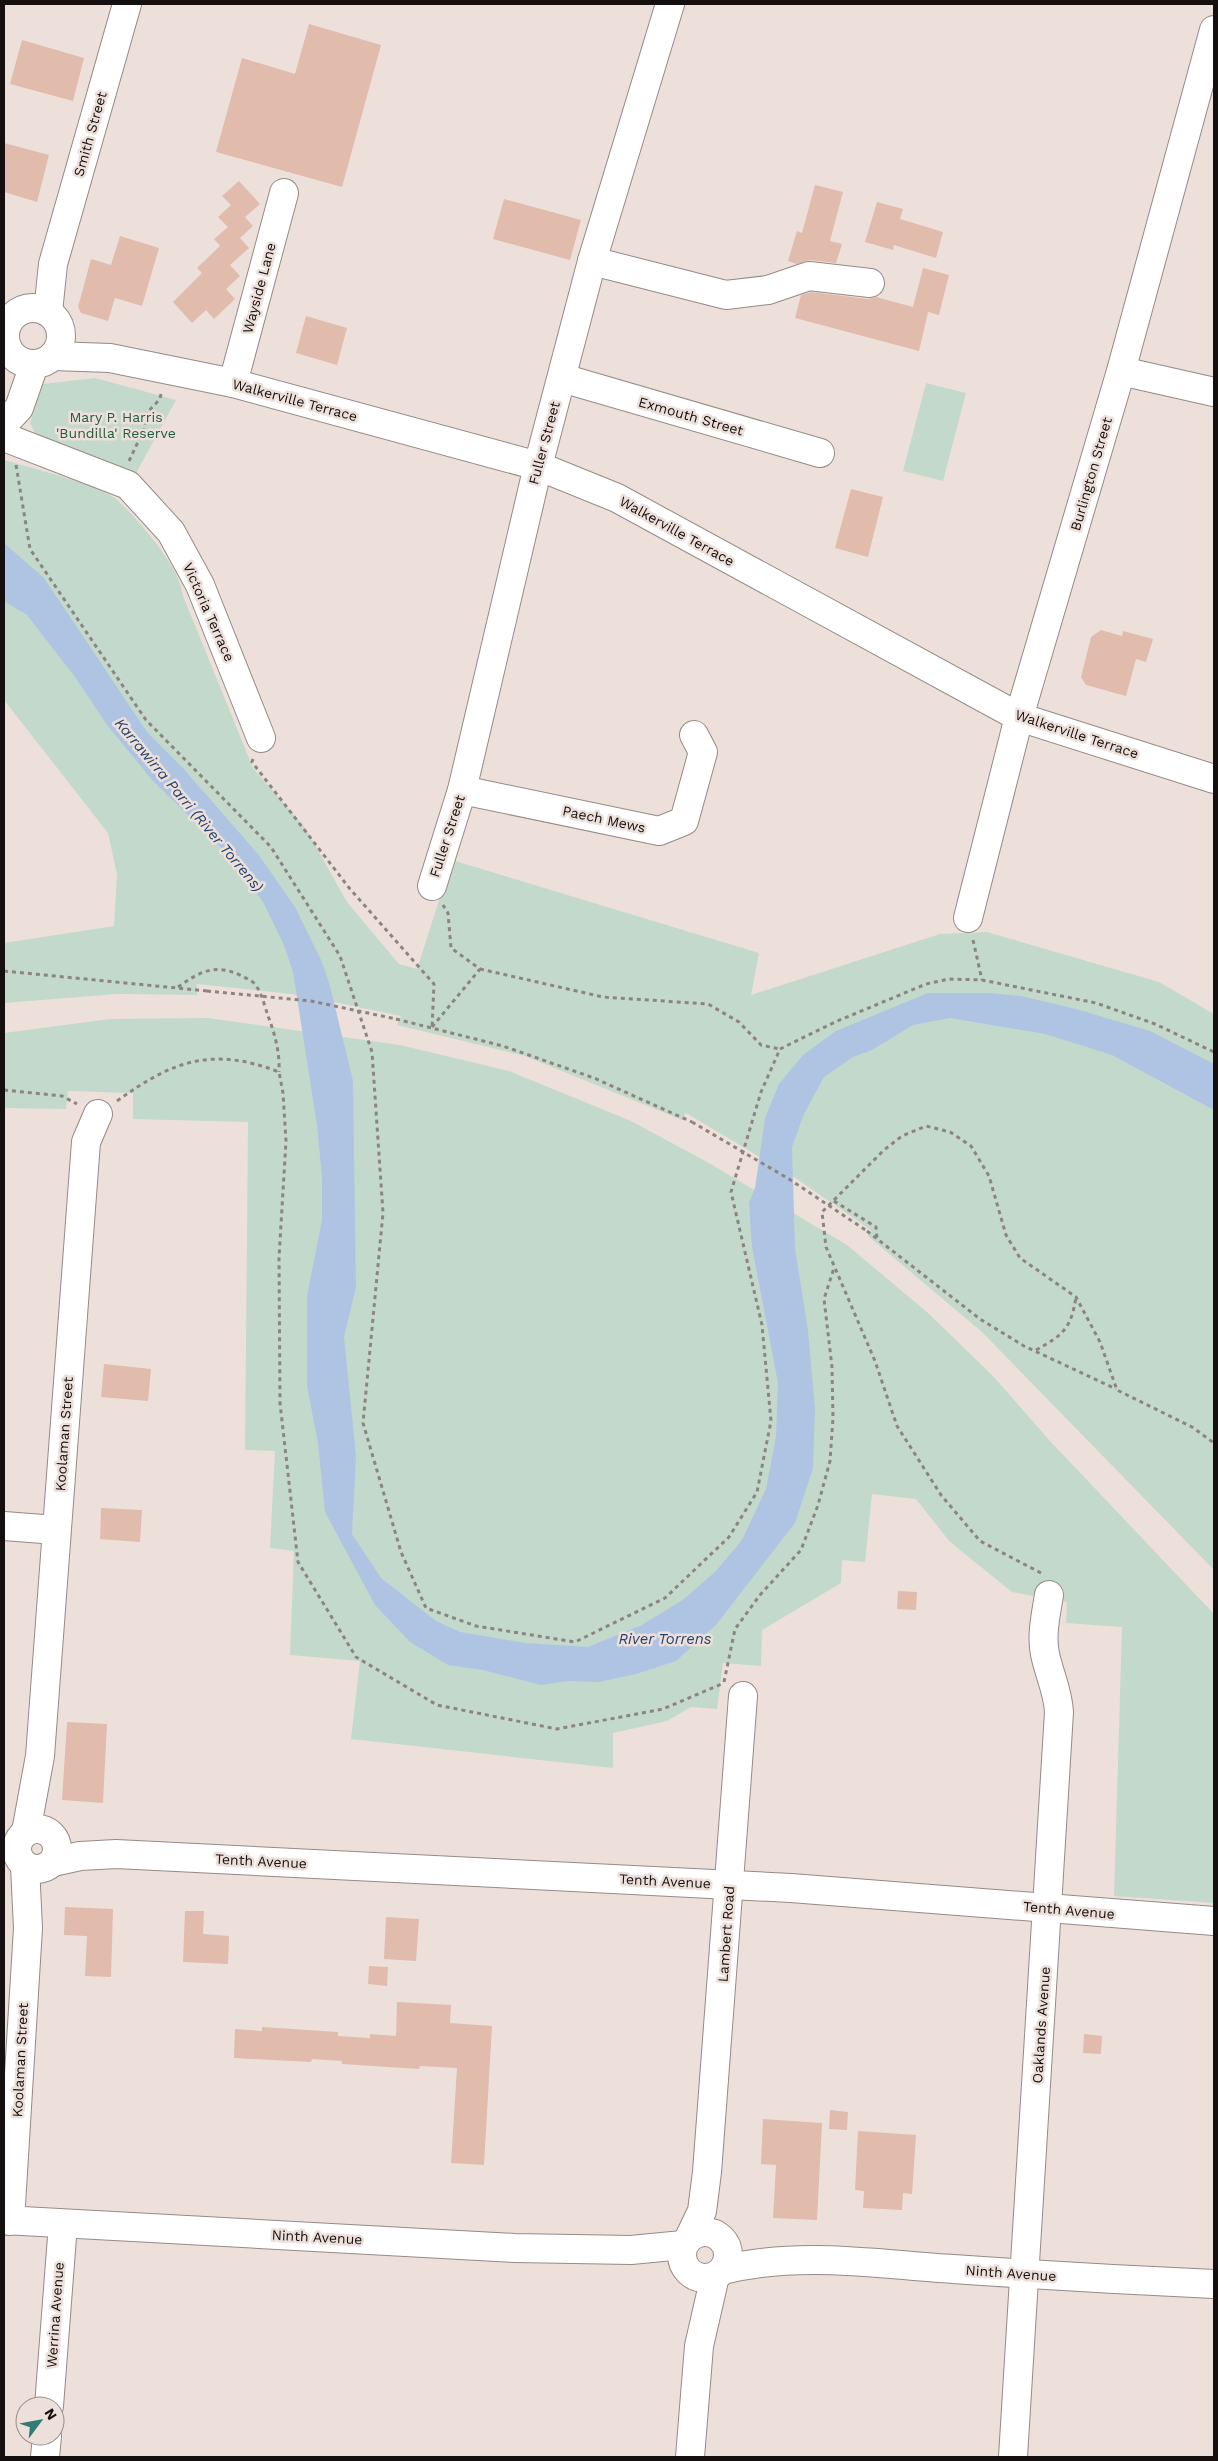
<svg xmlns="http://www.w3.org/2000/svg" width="1218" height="2461" viewBox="0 0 1218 2461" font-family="'Work Sans',sans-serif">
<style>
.green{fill:#c3d9cb}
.water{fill:#afc4e3}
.building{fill:#e1bbac}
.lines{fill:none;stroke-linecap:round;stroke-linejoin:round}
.minor-casing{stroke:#968a85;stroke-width:30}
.path{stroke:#8d8481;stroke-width:3;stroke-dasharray:4 4;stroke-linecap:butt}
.minor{stroke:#fff;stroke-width:28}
.path-bridge{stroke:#8d8481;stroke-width:3;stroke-dasharray:4 4;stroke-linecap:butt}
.labels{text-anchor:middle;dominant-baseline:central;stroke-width:5;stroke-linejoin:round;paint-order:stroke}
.street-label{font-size:14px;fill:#15100f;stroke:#ede0db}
.park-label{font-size:14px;fill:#205c3e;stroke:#ede0db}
.water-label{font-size:15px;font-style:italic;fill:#25426b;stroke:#ede0db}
</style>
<rect width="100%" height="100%" fill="#ede0db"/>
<g class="green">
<path d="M 95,378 L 176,400 L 136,473 L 39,441 L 30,423 L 43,384 Z"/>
<path d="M 926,383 L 966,393 L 943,481 L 903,471 Z"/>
<path d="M 4,460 C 30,468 98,484 116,499 C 131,512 143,527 155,542 C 167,558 180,576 183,596 L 253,768 L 306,829 L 347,902 L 399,964 L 417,969 L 452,860 L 759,953 L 751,995 L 940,934 L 987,932 L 1159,982 L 1214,1014 L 1214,1570 L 982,1332 L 868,1236 L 871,1230 L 797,1179 L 686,1113 L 682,1120 L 525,1056 L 397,1025 L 401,1016 L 300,995 L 197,984 L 197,995 L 117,994 L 4,1003 L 4,943 L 114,926 L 117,874 L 108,833 L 4,700 Z"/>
<path d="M 208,1018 L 400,1045 L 509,1071 L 631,1121 L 709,1163 L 847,1245 L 928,1313 L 993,1376 L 1050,1441 L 1214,1614 L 1214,1903 L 1114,1896 L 1122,1627 L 1066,1623 L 1067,1602 L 1012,1592 L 950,1542 L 916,1499 L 872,1494 L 865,1562 L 842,1560 L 841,1583 L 762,1630 L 761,1666 L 723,1663 L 717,1709 L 691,1707 L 667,1721 L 613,1733 L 613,1768 L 351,1739 L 360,1661 L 290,1655 L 294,1551 L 270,1548 L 275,1451 L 245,1450 L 248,1122 L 133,1119 L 133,1093 L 68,1091 L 66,1109 L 4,1108 L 4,1033 L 110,1019 Z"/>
</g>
<path class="water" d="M 4,543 L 44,578 L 147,732 L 182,767 L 258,854 L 295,907 L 322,962 L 330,986 L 353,1081 L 356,1287 L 344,1337 L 356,1456 L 352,1534 L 381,1578 L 436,1621 L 460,1632 L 525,1643 L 588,1647 L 642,1625 L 684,1599 L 716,1571 L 742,1540 L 766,1489 L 776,1437 L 778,1383 L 752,1247 L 749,1203 L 755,1188 L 765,1118 L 779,1084 L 803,1055 L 836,1031 L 928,993 L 989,993 L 1021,996 L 1076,1009 L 1150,1031 L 1214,1064 L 1214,1110 L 1112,1055 L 1045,1034 L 950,1018 L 913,1025 L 872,1050 L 853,1057 L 824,1077 L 804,1114 L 792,1147 L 795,1248 L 808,1331 L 815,1408 L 813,1468 L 795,1523 L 716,1625 L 676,1661 L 636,1674 L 599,1682 L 568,1681 L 541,1685 L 483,1670 L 448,1665 L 410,1642 L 375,1605 L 325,1512 L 318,1443 L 307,1386 L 307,1296 L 322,1220 L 322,1177 L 317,1125 L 293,972 L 284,945 L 263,902 L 226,852 L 153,781 L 107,725 L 75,677 L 27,615 L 4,601 Z"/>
<g class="building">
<path d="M 309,24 L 381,45 L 342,187 L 216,152 L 242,58 L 295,74 Z"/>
<path d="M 22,40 L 84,58 L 73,101 L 10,84 Z"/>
<path d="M 4,143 L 49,155 L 37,202 L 4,192 Z"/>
<path d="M 239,181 L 260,204 L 245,217 L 253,226 L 240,238 L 249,248 L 230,265 L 240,276 L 226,289 L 235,299 L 214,319 L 206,310 L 192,323 L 173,302 L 202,273 L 197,268 L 220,246 L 214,239 L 228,227 L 218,217 L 231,205 L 222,196 Z"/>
<path d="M 815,185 L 843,192 L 830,241 L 842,244 L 836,263 L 810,260 L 797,264 L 788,261 L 797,231 L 802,233 Z"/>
<path d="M 504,199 L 581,220 L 570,260 L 493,239 Z"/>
<path d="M 877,202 L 903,209 L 900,219 L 943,232 L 936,258 L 894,245 L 893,250 L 865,242 Z"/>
<path d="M 120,236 L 159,248 L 142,306 L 115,298 L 108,321 L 81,313 L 78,307 L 91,259 L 111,265 Z"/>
<path d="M 923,268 L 949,275 L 939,315 L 928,312 L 919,351 L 795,318 L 801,295 L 811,292 L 868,299 L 876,297 L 913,307 Z"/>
<path d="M 306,316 L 347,328 L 337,365 L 296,353 Z"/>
<path d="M 851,489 L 883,497 L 868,557 L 835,548 Z"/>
<path d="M 1101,630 L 1122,636 L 1123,631 L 1153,639 L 1146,662 L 1136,659 L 1126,696 L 1086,685 L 1081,677 L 1091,637 Z"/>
<path d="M 104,1364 L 151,1369 L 148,1401 L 101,1397 Z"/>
<path d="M 101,1508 L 142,1510 L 140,1542 L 100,1539 Z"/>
<path d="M 898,1591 L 917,1592 L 916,1610 L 897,1609 Z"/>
<path d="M 67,1722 L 107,1724 L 103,1803 L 62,1800 Z"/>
<path d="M 65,1907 L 113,1909 L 111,1977 L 85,1976 L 87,1936 L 64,1935 Z"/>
<path d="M 185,1911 L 204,1911 L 203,1934 L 229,1936 L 228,1964 L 183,1962 Z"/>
<path d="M 386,1917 L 419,1919 L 416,1961 L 384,1959 Z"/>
<path d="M 369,1966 L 388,1967 L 387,1986 L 368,1984 Z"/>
<path d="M 397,2002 L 451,2005 L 450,2023 L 492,2026 L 484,2165 L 451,2163 L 457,2068 L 420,2066 L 419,2069 L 342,2064 L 342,2061 L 312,2059 L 311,2062 L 234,2058 L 235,2029 L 262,2031 L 262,2027 L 338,2032 L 338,2036 L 370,2038 L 370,2034 L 396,2036 Z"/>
<path d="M 1084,2034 L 1102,2036 L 1101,2054 L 1083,2053 Z"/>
<path d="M 830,2110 L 848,2112 L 847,2130 L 829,2129 Z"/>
<path d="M 763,2119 L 822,2123 L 817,2220 L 773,2218 L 776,2165 L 761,2164 Z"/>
<path d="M 858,2131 L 916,2135 L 912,2194 L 903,2193 L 902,2210 L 863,2208 L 864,2191 L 855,2190 Z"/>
</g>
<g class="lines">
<g class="minor-casing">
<g id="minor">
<path d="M 592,261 L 726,295 L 768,290 L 809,276 L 870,283"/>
<circle cx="33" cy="336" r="28"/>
<path d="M 48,312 L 53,264 L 127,4"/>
<path d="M 53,356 L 110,358 L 233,383 L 538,466 L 617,498 L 1019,717 L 1214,779"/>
<path d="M 1121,371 L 1214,392"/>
<path d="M 562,378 L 820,453"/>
<path d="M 233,383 L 284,193"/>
<path d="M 4,424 L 19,408 L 34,365"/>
<path d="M 4,437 L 128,485 L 171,532 L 200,585 L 261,738"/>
<path d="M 462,790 L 659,831 L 684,821 L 703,752 L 694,735"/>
<path d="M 432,886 L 462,790 L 538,466 L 592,261 L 670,4"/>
<path d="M 968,918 L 1019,717 L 1121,371 L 1214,30"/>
<path d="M 4,1526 L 56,1530"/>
<circle cx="37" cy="1849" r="20"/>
<path d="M 26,1832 L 40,1756 L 86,1142 L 98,1114"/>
<path d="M 53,1862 L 80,1856 L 116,1854 L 791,1888 L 1214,1921"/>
<path d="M 4,2220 L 515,2248 L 631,2250 L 683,2245"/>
<path d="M 10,2221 L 28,1928 L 25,1866"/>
<circle cx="705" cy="2255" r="23"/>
<path d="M 690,2236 L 702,2211 L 707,2172 L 743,1696"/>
<path d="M 723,2270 C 798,2251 876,2264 953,2269 C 1040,2275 1127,2280 1214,2284"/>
<path d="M 49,2406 L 63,2224"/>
<path d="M 45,2457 L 47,2436"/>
<path d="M 690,2457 L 699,2346 L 715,2276"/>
<path d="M 1013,2457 L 1059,1712 C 1058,1691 1049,1674 1045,1654 C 1041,1635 1046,1614 1049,1595"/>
</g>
</g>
<g class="path">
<path d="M 129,461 L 145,427 L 146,414 L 159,400 L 162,392"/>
<path d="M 16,465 L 30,549 L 146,720 L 271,847 L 340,956 L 372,1052 L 383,1213 L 363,1423 L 401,1552 L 426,1608 L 476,1626 L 575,1642 L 665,1598 L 729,1537 L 757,1492 L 771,1421 L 762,1325 L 731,1192 L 761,1092 L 780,1049"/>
<path d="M 253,759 L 252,762 L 350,889 L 434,984 L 432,1028"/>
<path d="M 973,940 L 982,980"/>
<path d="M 480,969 L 603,997 L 708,1004 L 739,1022 L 761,1045 L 780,1049"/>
<path d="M 4,971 L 207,991"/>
<path d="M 178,987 C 201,971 215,963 242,976 C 247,979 254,981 257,987 C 262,995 265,1007 268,1016 C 275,1034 280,1053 279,1072"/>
<path d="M 396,1019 L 503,1046 L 594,1078 L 692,1122"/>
<path d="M 432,1027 L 480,969 L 451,948 L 448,913 L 443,905"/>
<path d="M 780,1049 L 835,1022 L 926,984 L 949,979 L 982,980 L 1096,1003 L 1155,1024 L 1214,1052"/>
<path d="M 4,1090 L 62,1096 L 77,1104"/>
<path d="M 117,1101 C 172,1061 212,1046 279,1072 L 283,1093 L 286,1141 L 279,1258 L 280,1403 L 298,1562 L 356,1657 L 437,1705 L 557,1729 L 663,1709 L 724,1683"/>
<path d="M 834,1201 L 876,1227 L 877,1239"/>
<path d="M 867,1231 L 980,1319 L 1024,1346 L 1116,1389"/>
<path d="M 1036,1350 C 1063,1335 1071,1329 1076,1297"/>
<path d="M 1041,1573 L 980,1541 L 941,1495 L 897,1426 L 875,1361 L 826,1247 L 822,1212 L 884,1150 L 902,1136 L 926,1126 L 950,1132 L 971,1146 L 989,1176 L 1006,1235 L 1020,1258 L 1076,1297 L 1100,1342 L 1117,1390 L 1192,1427 L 1214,1443"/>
<path d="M 724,1682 L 735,1629 L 760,1595 L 801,1550 L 818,1505 L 830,1461 L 833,1418 L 832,1367 L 824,1299 L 834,1268"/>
</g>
<use href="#minor" class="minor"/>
<g class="path-bridge">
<path d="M 207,991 L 311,1001 L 396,1019"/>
<path d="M 692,1122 L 789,1179 L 867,1231"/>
</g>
</g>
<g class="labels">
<g class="street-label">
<text transform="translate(90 134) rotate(-74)">Smith Street</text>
<text transform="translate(259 288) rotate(-75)">Wayside Lane</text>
<text transform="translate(295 400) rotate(15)">Walkerville Terrace</text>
<text transform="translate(691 416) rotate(16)">Exmouth Street</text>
<text transform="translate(544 443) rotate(-75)">Fuller Street</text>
<text transform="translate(1091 474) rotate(-74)">Burlington Street</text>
<text transform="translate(677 531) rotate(29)">Walkerville Terrace</text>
<text transform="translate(209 612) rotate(66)">Victoria Terrace</text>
<text transform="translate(1077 734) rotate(18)">Walkerville Terrace</text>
<text transform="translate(604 819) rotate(12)">Paech Mews</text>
<text transform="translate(447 836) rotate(-72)">Fuller Street</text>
<text transform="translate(64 1434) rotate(-86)">Koolaman Street</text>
<text transform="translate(261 1861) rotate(3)">Tenth Avenue</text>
<text transform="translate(665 1881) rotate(3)">Tenth Avenue</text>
<text transform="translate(1069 1910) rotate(5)">Tenth Avenue</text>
<text transform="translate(726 1934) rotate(-86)">Lambert Road</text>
<text transform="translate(1041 2025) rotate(-86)">Oaklands Avenue</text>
<text transform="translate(20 2060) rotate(-87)">Koolaman Street</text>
<text transform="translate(317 2237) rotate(3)">Ninth Avenue</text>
<text transform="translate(1011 2273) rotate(4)">Ninth Avenue</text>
<text transform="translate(55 2315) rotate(-86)">Werrina Avenue</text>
</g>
<g class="park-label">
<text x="116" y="417">Mary P. Harris<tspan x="116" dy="16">'Bundilla' Reserve</tspan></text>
</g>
<g class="water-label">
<text transform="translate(189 805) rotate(50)">Karrawirra Parri (River Torrens)</text>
<text x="665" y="1639">River Torrens</text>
</g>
</g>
<rect width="1218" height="2461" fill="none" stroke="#15100f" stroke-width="10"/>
<g transform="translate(40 2421) rotate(58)"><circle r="24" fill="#ede0db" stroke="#978d89"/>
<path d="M0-4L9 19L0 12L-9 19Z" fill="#337a74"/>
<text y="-8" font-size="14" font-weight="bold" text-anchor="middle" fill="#15100f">N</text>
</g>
</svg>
